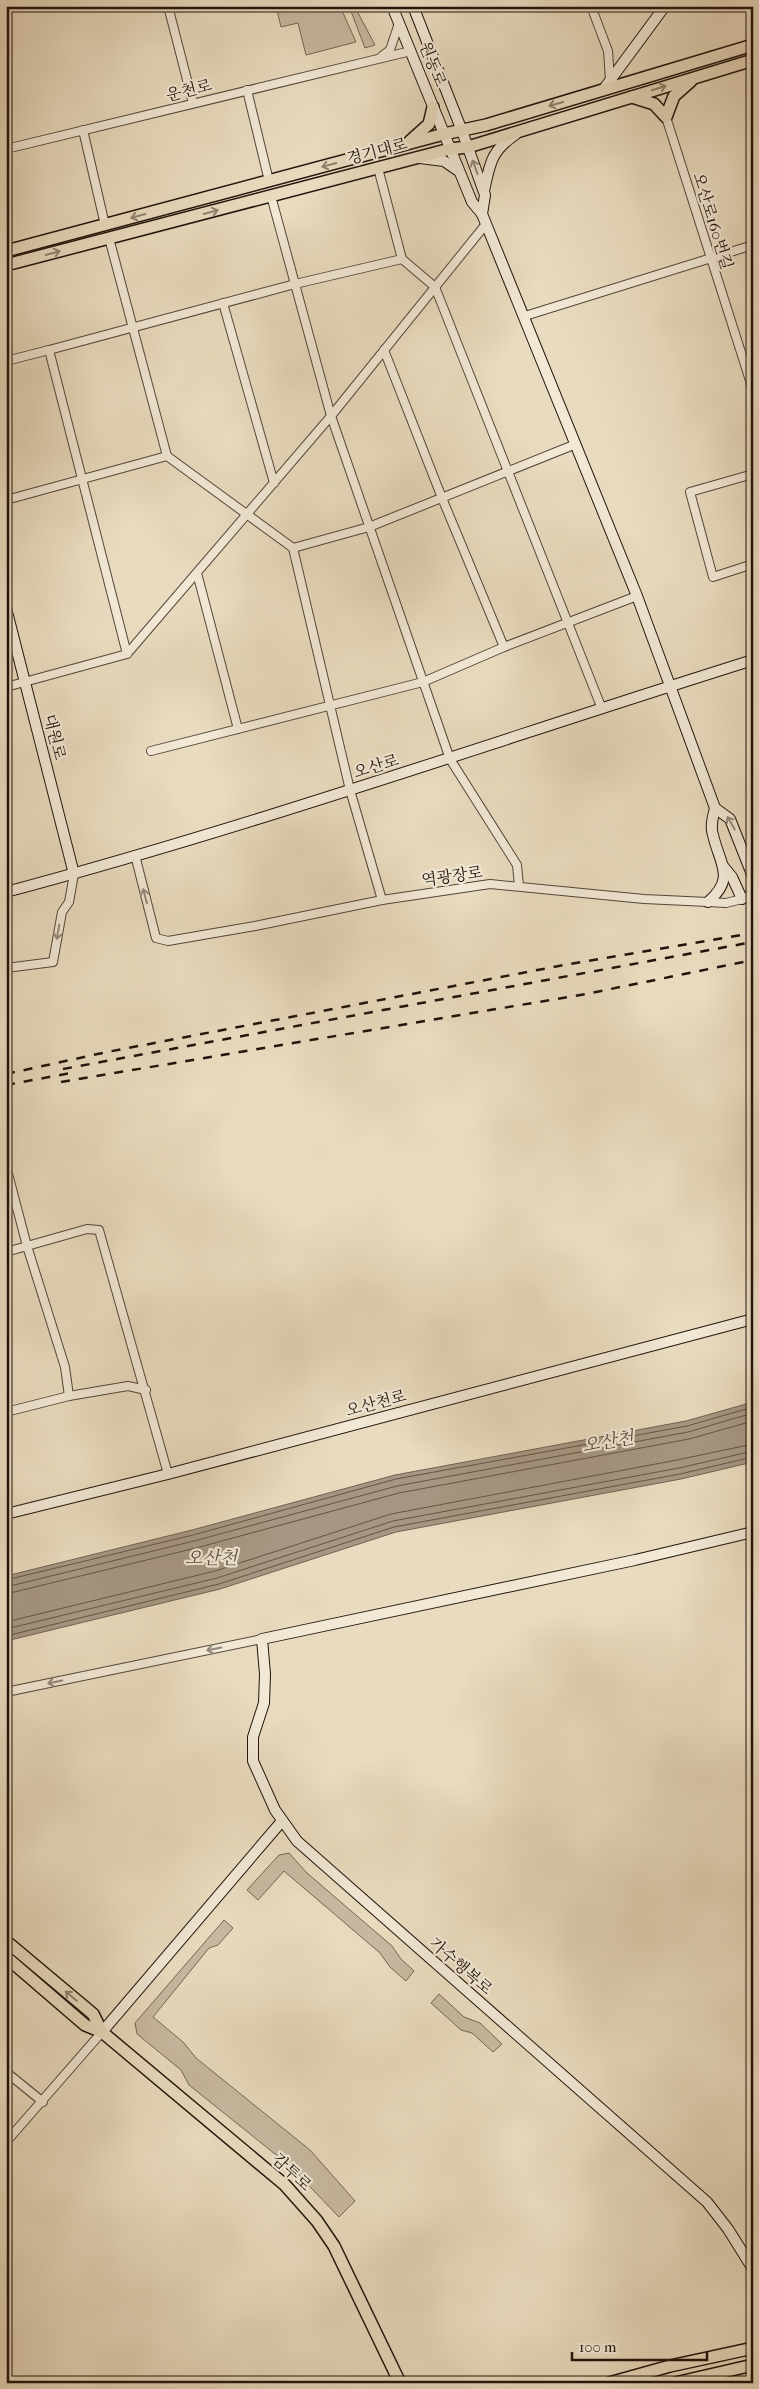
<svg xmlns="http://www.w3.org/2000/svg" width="759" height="2389" viewBox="0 0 759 2389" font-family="'IM FELL French Canon','Noto Serif KR',serif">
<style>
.green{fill:#c7b9a1;stroke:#746656}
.water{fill:#a59782;stroke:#706253}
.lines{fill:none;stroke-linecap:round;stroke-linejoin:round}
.shore{stroke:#635547;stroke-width:1}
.street-casing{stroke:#534539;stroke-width:10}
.secondary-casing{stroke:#21130c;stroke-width:12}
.primary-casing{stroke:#21130c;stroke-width:14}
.street{stroke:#f1e8d5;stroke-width:8}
.secondary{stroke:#f1e8d5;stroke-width:10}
.primary{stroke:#e9dbbf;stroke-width:11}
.rail{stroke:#21130c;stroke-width:2.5;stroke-dasharray:9 9;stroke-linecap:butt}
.oneway{stroke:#8f816e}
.oneway2{stroke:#93887b}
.labels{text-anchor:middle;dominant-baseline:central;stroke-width:4.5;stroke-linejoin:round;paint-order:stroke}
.street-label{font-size:16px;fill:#21130c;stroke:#f1e8d5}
.water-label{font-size:18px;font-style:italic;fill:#5c4e41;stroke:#f1e8d5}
</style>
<rect width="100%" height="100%" fill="#e9dbbf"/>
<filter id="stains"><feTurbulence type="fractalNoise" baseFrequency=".004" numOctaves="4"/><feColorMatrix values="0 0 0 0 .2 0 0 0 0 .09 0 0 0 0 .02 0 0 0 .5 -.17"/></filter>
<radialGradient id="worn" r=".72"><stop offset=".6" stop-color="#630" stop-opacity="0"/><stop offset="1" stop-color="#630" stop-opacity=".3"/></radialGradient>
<g class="green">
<path d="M 276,6 L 340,6 L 356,42 L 306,55 L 298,23 L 281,27 Z"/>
<path d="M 349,6 L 359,6 L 356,9 L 375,45 L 365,48 Z"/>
<path d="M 289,1853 L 307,1873 L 392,1946 L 401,1959 L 414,1971 L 406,1981 L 390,1967 L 380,1953 L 284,1871 L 258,1900 L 247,1890 L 279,1855 Z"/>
<path d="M 224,1920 L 233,1928 L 218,1945 L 209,1948 L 153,2017 L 183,2042 L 196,2058 L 310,2150 L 355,2201 L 339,2217 L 290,2166 L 189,2085 L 181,2070 L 137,2034 L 135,2023 Z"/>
<path d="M 439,1994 L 464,2017 L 480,2023 L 502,2044 L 493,2052 L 472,2033 L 461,2030 L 431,2003 Z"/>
</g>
<path class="water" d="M 753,1402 L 753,1462 L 681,1479 L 396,1532 L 220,1589 L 6,1641 L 6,1576 L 192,1530 L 395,1475 L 686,1421 Z"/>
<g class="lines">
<g class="shore">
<path d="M 6,1580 L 193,1535 L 396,1479 L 687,1426 L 753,1407"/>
<path d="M 6,1587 L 194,1541 L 397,1486 L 688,1432 L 753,1413"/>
<path d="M 6,1594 L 196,1548 L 399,1493 L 689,1439 L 753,1421"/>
<path d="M 6,1622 L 215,1571 L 391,1514 L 677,1460 L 753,1444"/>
<path d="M 6,1629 L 217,1578 L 393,1521 L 679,1468 L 753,1451"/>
<path d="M 6,1636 L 219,1584 L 394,1527 L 680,1474 L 753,1457"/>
</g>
<g class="street-casing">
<g id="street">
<path d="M 168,6 L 193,103"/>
<path d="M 591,6 L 608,51 L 610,80"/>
<path d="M 382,56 L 390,50 L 399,23"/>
<path d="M 247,90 L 269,181"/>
<path d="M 666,117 L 753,390"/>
<path d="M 83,130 L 105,225"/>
<path d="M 6,149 L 411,51"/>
<path d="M 378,168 L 402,259 L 435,287 L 602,709"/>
<path d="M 271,196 L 331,416 L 450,759 L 517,865 L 519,886"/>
<path d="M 109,238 L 167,456"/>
<path d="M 223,303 L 274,483"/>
<path d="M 525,316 L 753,245"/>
<path d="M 49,350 L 295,284 L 402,259"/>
<path d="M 6,361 L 49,350 L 127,654"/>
<path d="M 753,474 L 690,492 L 713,577 L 753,564"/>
<path d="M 6,500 L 167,456 L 293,548 L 350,790 L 382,900"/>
<path d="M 293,548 L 369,527 L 576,444"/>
<path d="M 197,573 L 238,729"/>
<path d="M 504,647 L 637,596"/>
<path d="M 6,687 L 127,654 L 331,416 L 486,224"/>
<path d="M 151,751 L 423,682 L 504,647 L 442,498 L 384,350"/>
<path d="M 135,855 L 156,938 L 168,941 L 255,926 L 382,900 L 490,884 L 644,899 L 708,902 L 726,903 L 746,898 L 753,892"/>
<path d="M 6,968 L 53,962 L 62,912 L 69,902 L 74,874"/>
<path d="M 6,1166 L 27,1246 L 6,1252"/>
<path d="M 69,1396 L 65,1367 L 27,1246 L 87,1229 L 99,1230 L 168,1474"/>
<path d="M 6,1412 L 69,1396 L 128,1386 L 146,1390"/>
<path d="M 6,1692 L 262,1639"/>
<path d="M 6,2072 L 43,2102"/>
<path d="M 6,2142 L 102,2032"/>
</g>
</g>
<g class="secondary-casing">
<g id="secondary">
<path d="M 392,6 L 472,202 L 482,214 L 637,596 L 715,808 C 713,816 710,827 713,835 C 720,865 736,878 708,902"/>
<path d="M 413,6 L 462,131 L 485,195 L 482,214"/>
<path d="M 603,90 L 665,6"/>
<path d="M 420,158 L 444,161 L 457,170"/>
<path d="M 484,191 C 490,163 491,151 516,134"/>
<path d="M 6,608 L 74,874"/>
<path d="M 715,808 L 730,819 L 753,877"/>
<path d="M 723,866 L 732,877 L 742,899"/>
<path d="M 6,892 C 258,825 504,738 753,660"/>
<path d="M 6,1514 L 168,1474 L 753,1319"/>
<path d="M 753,1532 L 635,1560 L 262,1639 L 265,1674 L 264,1703 L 253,1737 L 253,1761 L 275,1810 L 297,1841 L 707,2202 L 728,2229 L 753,2269"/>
<path d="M 102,2032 L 282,1821"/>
</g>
</g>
<g class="primary-casing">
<g id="primary">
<path d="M 632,97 L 654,104 L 666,117 L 674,96 L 691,81"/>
<path d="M 410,141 L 429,124 L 433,107"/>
<path d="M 6,251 L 444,134 L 486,125 L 753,45"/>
<path d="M 6,265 L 450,149 L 468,147 L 753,60"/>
<path d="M 6,1941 L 93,2014 L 102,2032"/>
<path d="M 6,1957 L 85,2025 L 102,2032 L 285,2185 L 317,2221 L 334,2246 L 400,2383"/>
<path d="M 609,2383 L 670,2366 L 753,2348"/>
<path d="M 675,2383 L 753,2365"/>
</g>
</g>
<use href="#street" class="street"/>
<use href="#secondary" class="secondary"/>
<use href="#primary" class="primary"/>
<g class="rail">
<path d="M 63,1069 L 753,942"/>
<path d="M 6,1074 L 107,1052 L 564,965 L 753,933"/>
<path d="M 61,1082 L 586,994 L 753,960"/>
<path d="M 6,1085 L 71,1073"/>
</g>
</g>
<defs><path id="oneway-shaft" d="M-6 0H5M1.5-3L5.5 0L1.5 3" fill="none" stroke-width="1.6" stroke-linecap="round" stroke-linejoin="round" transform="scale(1.25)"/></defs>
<g class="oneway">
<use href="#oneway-shaft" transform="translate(659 88) rotate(-17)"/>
<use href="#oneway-shaft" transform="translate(556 104) rotate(164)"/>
<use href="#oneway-shaft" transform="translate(329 165) rotate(165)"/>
<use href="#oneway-shaft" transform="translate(211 212) rotate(-15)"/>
<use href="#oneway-shaft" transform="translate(138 216) rotate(165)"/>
<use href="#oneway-shaft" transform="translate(53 253) rotate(-15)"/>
<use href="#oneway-shaft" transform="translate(71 1996) rotate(-140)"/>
</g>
<g class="oneway2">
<use href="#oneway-shaft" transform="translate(475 167) rotate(-110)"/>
<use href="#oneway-shaft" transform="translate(731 823) rotate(-120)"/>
<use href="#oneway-shaft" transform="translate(145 896) rotate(-105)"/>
<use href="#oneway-shaft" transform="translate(58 932) rotate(100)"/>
<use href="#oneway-shaft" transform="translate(214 1649) rotate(168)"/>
<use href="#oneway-shaft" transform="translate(55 1682) rotate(168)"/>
</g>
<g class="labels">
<g class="street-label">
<text transform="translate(433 64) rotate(68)">원동로</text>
<text transform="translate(189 90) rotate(-14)">운천로</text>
<text transform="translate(377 151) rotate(-15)">경기대로</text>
<text transform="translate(713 221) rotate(73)">오산로160번길</text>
<text transform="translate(55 737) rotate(76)">대원로</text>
<text transform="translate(376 766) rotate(-17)">오산로</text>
<text transform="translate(452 876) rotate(-8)">역광장로</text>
<text transform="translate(376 1403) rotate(-15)">오산천로</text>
<text transform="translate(461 1966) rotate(41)">가수행복로</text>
<text transform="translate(292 2172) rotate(43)">감투로</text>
</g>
<g class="water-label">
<text transform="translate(608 1442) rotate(-10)">오산천</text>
<text x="211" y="1558">오산천</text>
</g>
</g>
<rect width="759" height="2389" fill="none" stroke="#e9dbbf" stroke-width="25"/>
<rect x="8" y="8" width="744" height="2374" fill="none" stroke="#21130c" stroke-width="2.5"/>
<rect x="12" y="12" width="734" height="2364" fill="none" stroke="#21130c"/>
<path d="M572 2352v8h135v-8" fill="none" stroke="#21130c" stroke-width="2.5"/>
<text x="579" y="2352" font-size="15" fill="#21130c" stroke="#f1e8d5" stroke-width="4" paint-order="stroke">100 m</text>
<rect width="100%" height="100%" filter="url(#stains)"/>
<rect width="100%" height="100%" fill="url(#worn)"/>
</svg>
